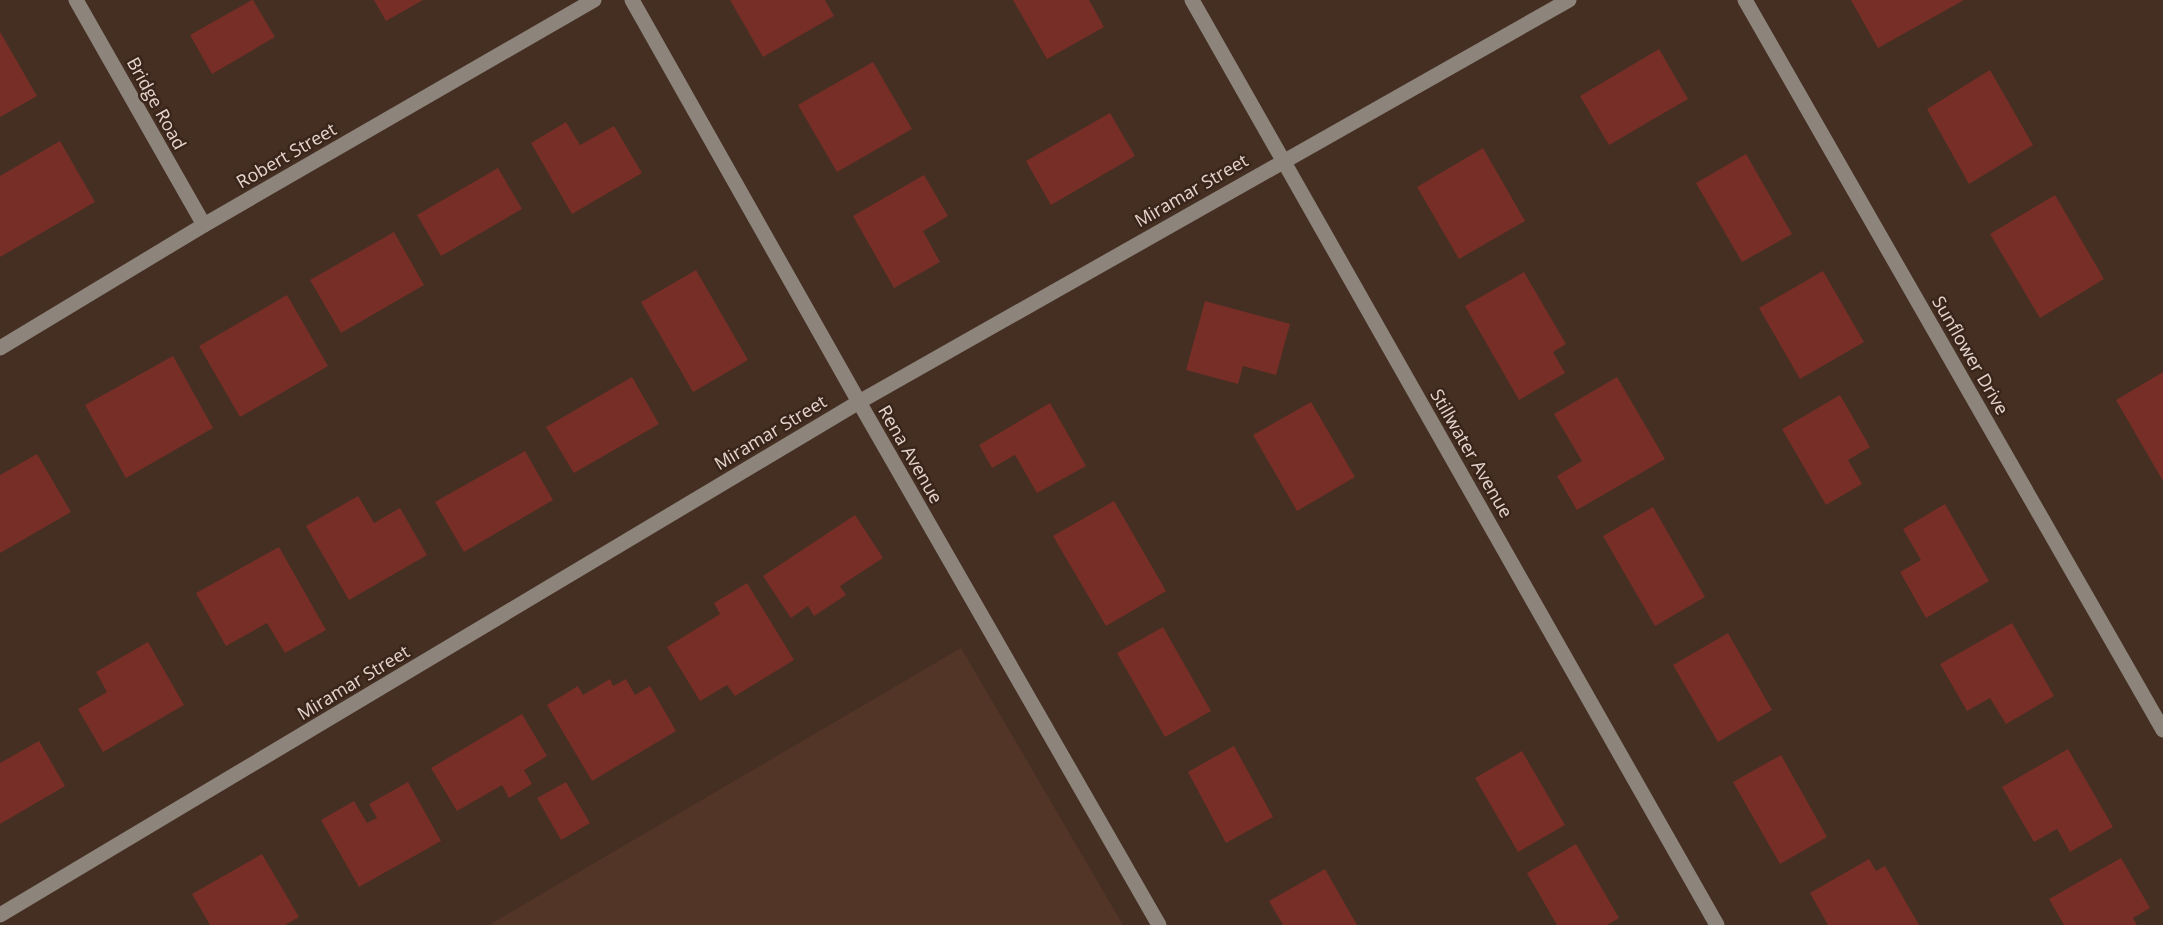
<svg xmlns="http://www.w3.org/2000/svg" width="2163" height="925" viewBox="0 0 2163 925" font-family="'Open Sans',sans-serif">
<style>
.built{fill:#523526}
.building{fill:#762e26}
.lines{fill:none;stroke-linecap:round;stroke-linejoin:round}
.minor{stroke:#8d847b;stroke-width:15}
.labels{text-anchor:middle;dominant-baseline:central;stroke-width:5;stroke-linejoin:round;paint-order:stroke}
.street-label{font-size:18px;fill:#e4d5ce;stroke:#3a251a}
</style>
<rect width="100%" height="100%" fill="#452f23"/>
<path class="built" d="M 961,648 L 1123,925 L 489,925 Z"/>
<g class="building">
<path d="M 252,0 L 253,0 L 275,37 L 212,74 L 190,35 Z"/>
<path d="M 374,0 L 423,0 L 386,21 Z"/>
<path d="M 730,0 L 825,0 L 834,16 L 763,57 Z"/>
<path d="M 1013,0 L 1089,0 L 1104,27 L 1047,59 Z"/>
<path d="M 1851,0 L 1964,0 L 1878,48 Z"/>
<path d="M 0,32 L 37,96 L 0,117 Z"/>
<path d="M 1659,49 L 1688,99 L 1609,145 L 1580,96 Z"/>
<path d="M 873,62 L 912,129 L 837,172 L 798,105 Z"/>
<path d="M 1990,70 L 2033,145 L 1969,184 L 1927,109 Z"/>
<path d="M 1110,113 L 1135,156 L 1051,205 L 1026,161 Z"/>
<path d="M 566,122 L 580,145 L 614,126 L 642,173 L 572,214 L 531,143 Z"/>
<path d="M 60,141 L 95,202 L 0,257 L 0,176 Z"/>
<path d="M 1483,148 L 1525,221 L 1459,259 L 1417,187 Z"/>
<path d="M 1746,154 L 1792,234 L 1742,262 L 1696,183 Z"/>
<path d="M 498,168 L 522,209 L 441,256 L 417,215 Z"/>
<path d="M 924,175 L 948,216 L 923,231 L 940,262 L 894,288 L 853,216 Z"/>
<path d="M 2055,195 L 2104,279 L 2040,318 L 1990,234 Z"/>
<path d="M 394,232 L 424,285 L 341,333 L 310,280 Z"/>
<path d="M 696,270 L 748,360 L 693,392 L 641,302 Z"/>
<path d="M 1823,271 L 1864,342 L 1800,379 L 1759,308 Z"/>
<path d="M 1524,272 L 1566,344 L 1553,352 L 1565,373 L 1519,400 L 1465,306 Z"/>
<path d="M 287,295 L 328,366 L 240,417 L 199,346 Z"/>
<path d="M 1205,301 L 1290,324 L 1276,375 L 1243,366 L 1238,384 L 1186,370 Z"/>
<path d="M 173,356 L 213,428 L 126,478 L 85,405 Z"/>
<path d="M 2163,372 L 2163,481 L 2116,400 Z"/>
<path d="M 632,377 L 659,424 L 574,473 L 546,427 Z"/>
<path d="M 1617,377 L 1665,459 L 1577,510 L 1557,476 L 1582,461 L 1554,414 Z"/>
<path d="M 1840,395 L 1870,447 L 1848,460 L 1862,484 L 1826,505 L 1782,429 Z"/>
<path d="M 1311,402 L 1355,477 L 1297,511 L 1253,435 Z"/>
<path d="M 1050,403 L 1086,466 L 1037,493 L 1015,455 L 992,468 L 979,445 Z"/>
<path d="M 525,451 L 553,500 L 464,552 L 435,502 Z"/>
<path d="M 37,454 L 71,512 L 0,553 L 0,475 Z"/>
<path d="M 358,496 L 374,523 L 400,508 L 427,555 L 349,600 L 306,526 Z"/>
<path d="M 1114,501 L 1166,591 L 1106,626 L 1053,536 Z"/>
<path d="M 1945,504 L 1989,581 L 1926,618 L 1900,572 L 1921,560 L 1903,529 Z"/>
<path d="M 1653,507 L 1705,597 L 1655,626 L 1603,536 Z"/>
<path d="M 855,515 L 883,558 L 840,586 L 846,595 L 814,616 L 808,606 L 791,618 L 763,576 Z"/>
<path d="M 279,547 L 326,630 L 285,653 L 267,623 L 226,646 L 196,593 Z"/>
<path d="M 747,583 L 794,660 L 735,696 L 727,685 L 700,701 L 667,647 L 720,614 L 714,603 Z"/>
<path d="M 2012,623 L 2054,696 L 2006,724 L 1990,698 L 1967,711 L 1940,664 Z"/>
<path d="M 1163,627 L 1211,711 L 1165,737 L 1117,653 Z"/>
<path d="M 1728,633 L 1772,710 L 1718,742 L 1673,665 Z"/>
<path d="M 148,642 L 184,705 L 103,752 L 78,709 L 107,692 L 96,672 Z"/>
<path d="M 610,679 L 613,686 L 626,679 L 635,695 L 650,686 L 676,731 L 592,781 L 547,705 L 578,686 L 583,695 Z"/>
<path d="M 522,714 L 547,756 L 524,770 L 532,784 L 509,798 L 502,785 L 457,811 L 431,768 Z"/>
<path d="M 39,741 L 65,786 L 0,824 L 0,763 Z"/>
<path d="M 1234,746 L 1273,817 L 1226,843 L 1188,772 Z"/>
<path d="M 2068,749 L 2113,827 L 2070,852 L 2057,829 L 2034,842 L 2002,787 Z"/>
<path d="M 1522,751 L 1565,825 L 1518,852 L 1475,778 Z"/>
<path d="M 1781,755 L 1827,837 L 1780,864 L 1733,782 Z"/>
<path d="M 408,782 L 441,841 L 359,887 L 321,820 L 354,801 L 367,823 L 377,818 L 369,804 Z"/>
<path d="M 566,782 L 590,823 L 561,840 L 537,798 Z"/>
<path d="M 1576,844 L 1619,918 L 1607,925 L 1557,925 L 1527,873 Z"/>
<path d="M 262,854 L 299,917 L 285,925 L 210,925 L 192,894 Z"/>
<path d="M 2121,858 L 2150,908 L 2133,918 L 2137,925 L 2064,925 L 2049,899 Z"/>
<path d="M 1869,859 L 1876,871 L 1885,866 L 1919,925 L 1828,925 L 1810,893 Z"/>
<path d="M 1325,869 L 1357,925 L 1283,925 L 1269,901 Z"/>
</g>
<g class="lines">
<g class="minor">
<path d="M 76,0 L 204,225"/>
<path d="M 632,0 L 859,402 L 1159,925"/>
<path d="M 1192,0 L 1717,925"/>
<path d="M 1745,0 L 2163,730"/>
<path d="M 0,348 L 204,225 L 594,0"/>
<path d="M 0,915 L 859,402 L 1569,0"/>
</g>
</g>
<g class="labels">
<g class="street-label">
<text transform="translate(157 103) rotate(61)">Bridge Road</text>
<text transform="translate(286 155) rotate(-30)">Robert Street</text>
<text transform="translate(1191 190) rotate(-30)">Miramar Street</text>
<text transform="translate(1971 355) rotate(60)">Sunflower Drive</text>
<text transform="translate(770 432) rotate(-31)">Miramar Street</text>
<text transform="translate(1472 453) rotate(60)">Stillwater Avenue</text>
<text transform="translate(911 454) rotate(60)">Rena Avenue</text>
<text transform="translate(353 682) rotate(-31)">Miramar Street</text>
</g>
</g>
</svg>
